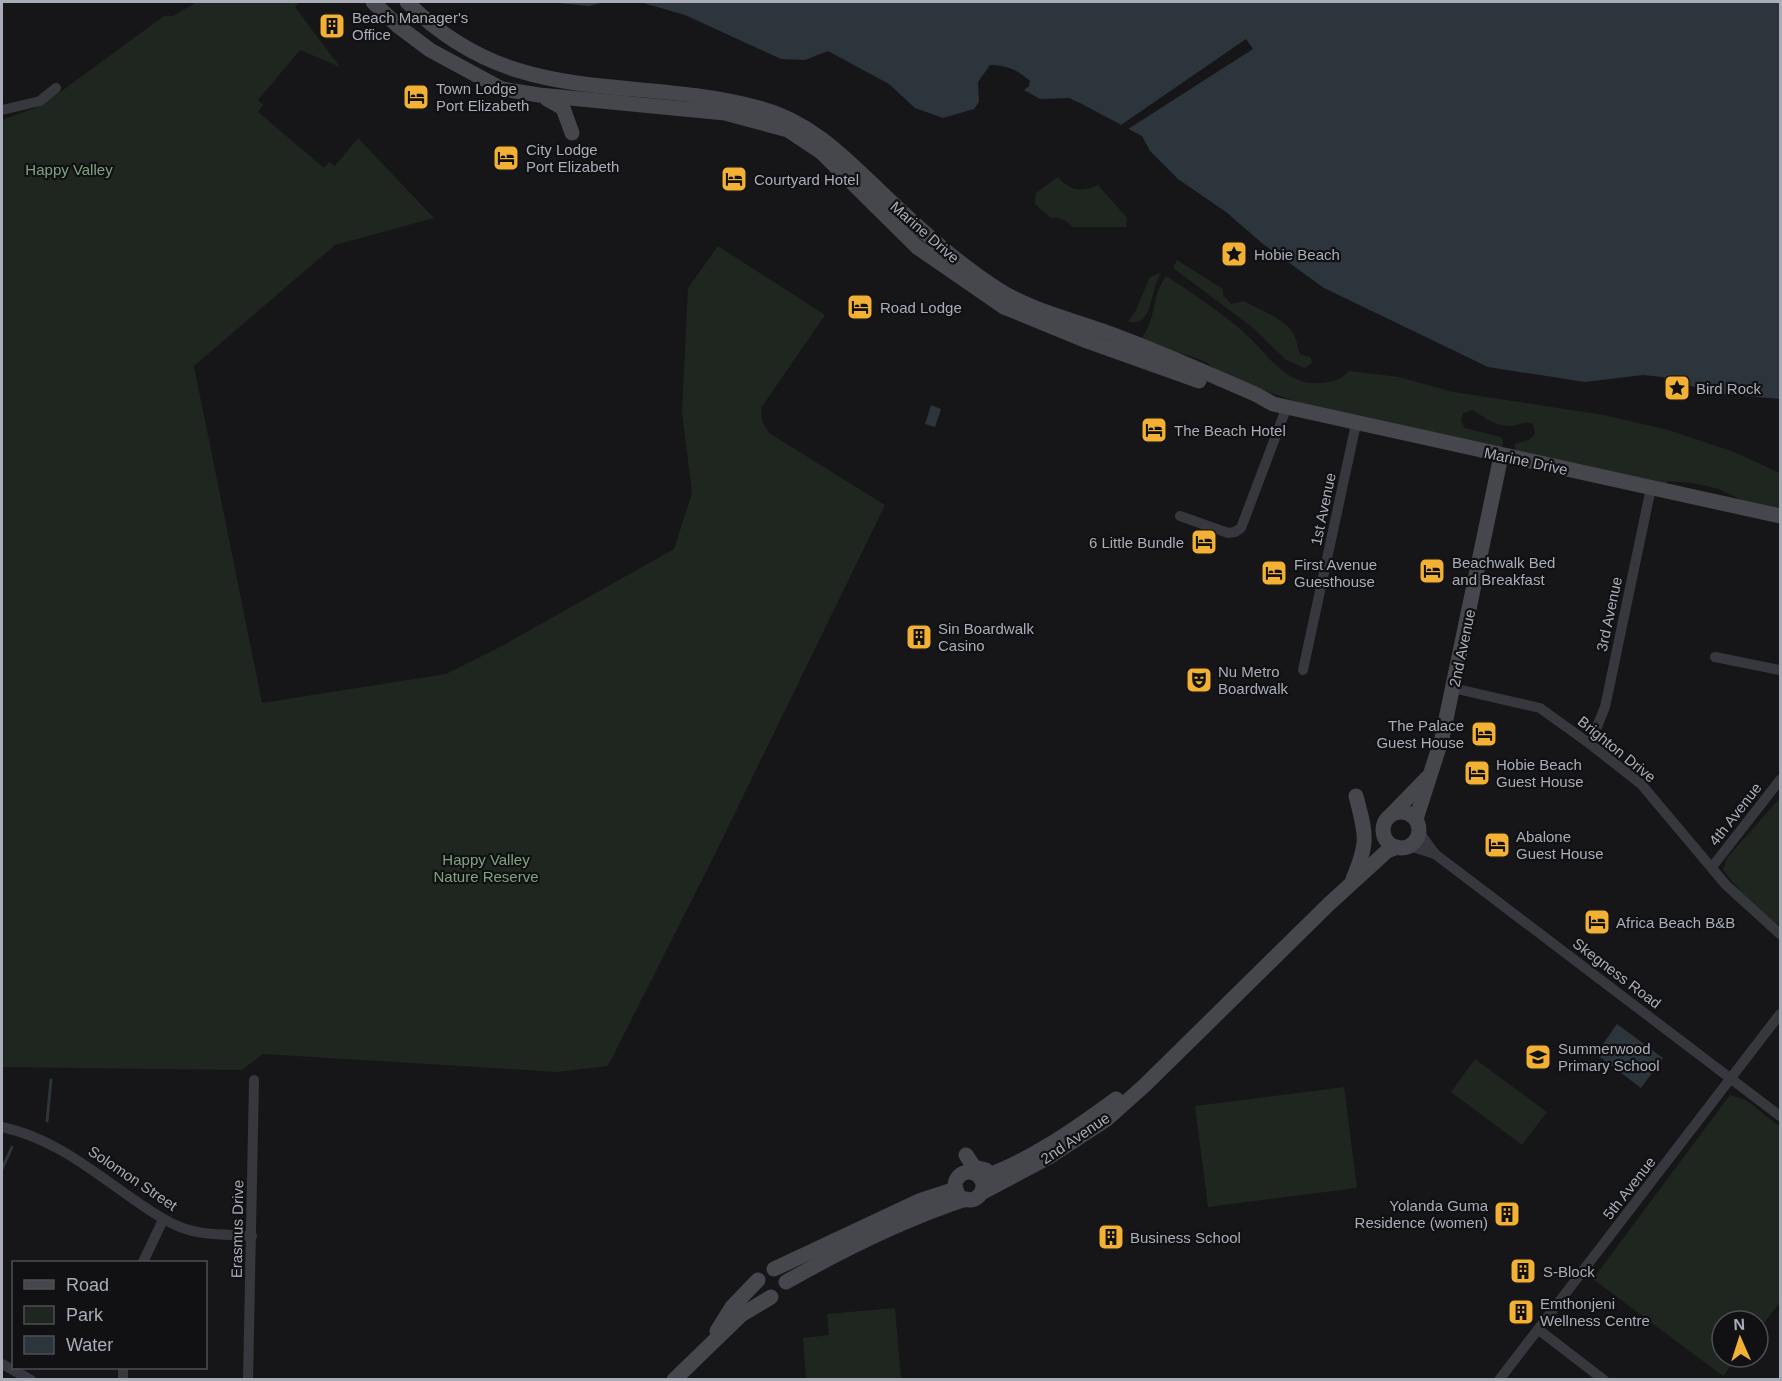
<svg xmlns="http://www.w3.org/2000/svg" width="1782" height="1381" viewBox="0 0 1782 1381" font-family="Arial,sans-serif">
<style>
.green{fill:#1e261f}
.water{fill:#2c353c}
.pier{fill:#161618}
.lines{fill:none;stroke-linecap:round;stroke-linejoin:round}
.stream{stroke:#2c353c;stroke-width:3}
.street{stroke:#37383d;stroke-width:10}
.secondary{stroke:#45474d;stroke-width:15}
.labels{text-anchor:middle;dominant-baseline:central;stroke-width:4.5;stroke-linejoin:round;paint-order:stroke}
.poi-label{font-size:15px;fill:#a8adb8;stroke:#111113;text-anchor:start}
.park-label{font-size:15px;fill:#7fa381;stroke:#111113}
.street-label{font-size:15px;fill:#a8adb8;stroke:#111113}
</style>
<rect width="100%" height="100%" fill="#161618"/>
<g class="green">
<path d="M 197,2 L 300,2 L 295,7 L 340,67 L 300,50 L 258,100 L 263,105 L 258,112 L 324,168 L 329,162 L 335,166 L 358,138 L 434,218 L 335,245 L 194,366 L 262,703 L 446,674 L 502,646 L 674,549 L 692,493 L 682,412 L 688,288 L 718,246 L 825,315 L 761,408 L 762,421 L 769,433 L 885,505 L 714,856 L 608,1066 L 557,1072 L 263,1054 L 242,1070 L 2,1067 L 2,120 L 41,106 L 164,16 L 173,16 Z"/>
<path d="M 1058,177 C 1069,190 1082,193 1098,185 L 1127,218 L 1126,227 L 1072,227 C 1068,221 1058,216 1051,218 L 1035,204 L 1036,193 Z"/>
<path d="M 1177,260 L 1223,289 L 1223,295 L 1231,304 L 1244,301 C 1259,310 1288,319 1295,337 C 1298,344 1297,348 1301,355 L 1311,357 L 1312,363 L 1305,368 L 1286,360 L 1252,327 L 1173,268 Z"/>
<path d="M 1161,273 C 1149,289 1155,327 1128,322 L 1136,310 L 1150,277 Z"/>
<path d="M 1166,276 C 1191,292 1216,309 1239,328 C 1264,348 1284,387 1321,383 C 1333,382 1341,380 1349,371 L 1399,377 L 1453,392 L 1604,415 L 1668,430 L 1734,452 L 1780,473 L 1780,509 L 1744,501 L 1719,489 L 1693,483 L 1667,481 L 1667,484 L 1523,454 L 1515,450 L 1515,444 L 1529,440 L 1535,434 L 1533,424 C 1523,420 1518,427 1508,426 C 1490,424 1486,417 1472,410 L 1463,413 L 1461,421 L 1465,428 L 1501,437 L 1503,440 L 1502,450 L 1300,403 L 1223,376 L 1206,362 L 1187,355 L 1137,344 C 1158,321 1150,298 1166,276 Z"/>
<path d="M 1780,798 L 1780,926 L 1752,905 L 1723,870 L 1727,858 Z"/>
<path d="M 1475,1059 L 1547,1112 L 1522,1145 L 1451,1092 Z"/>
<path d="M 1344,1087 L 1357,1188 L 1208,1207 L 1195,1106 Z"/>
<path d="M 1730,1095 L 1746,1100 L 1780,1127 L 1780,1302 L 1758,1331 L 1758,1321 L 1722,1321 L 1722,1357 L 1738,1357 L 1723,1376 L 1593,1279 Z"/>
<path d="M 895,1308 L 901,1379 L 806,1379 L 803,1338 L 829,1335 L 827,1314 Z"/>
</g>
<g class="water">
<path d="M 549,2 L 604,2 L 589,6 Z"/>
<path d="M 640,2 L 1780,2 L 1780,399 L 1714,393 L 1662,377 L 1643,375 L 1585,382 L 1488,367 L 1324,288 L 1263,244 L 1226,212 L 1178,179 L 1150,151 L 1142,136 L 1082,104 L 1069,98 L 1040,99 L 1024,90 L 1029,86 L 1030,81 C 1018,70 1006,65 990,65 L 978,82 L 979,102 L 974,109 L 943,118 L 915,108 L 889,84 L 828,51 L 805,60 L 781,59 L 685,15 Z"/>
<path d="M 931,405 L 941,409 L 935,427 L 925,424 Z"/>
<path d="M 1617,1024 L 1663,1058 L 1641,1088 L 1596,1054 Z"/>
</g>
<path class="pier" d="M 1246,39 L 1253,49 L 1125,131 L 1118,127 Z"/>
<g class="lines">
<g class="stream">
<path d="M 47,1121 L 51,1080"/>
<path d="M 2,1169 L 12,1147"/>
</g>
<g class="street">
<path d="M 2,110 L 40,101 L 56,88"/>
<path d="M 1180,516 L 1228,533 L 1235,532 L 1241,528 L 1286,409"/>
<path d="M 1715,657 L 1780,670"/>
<path d="M 1303,670 L 1356,424"/>
<path d="M 1453,688 L 1540,708 L 1590,744 L 1641,784 L 1726,885 L 1780,934"/>
<path d="M 1590,744 L 1605,707 L 1651,488"/>
<path d="M 1419,832 L 1435,854 L 1780,1116"/>
<path d="M 1409,846 L 1435,854"/>
<path d="M 1712,867 L 1780,780"/>
<path d="M 2,1127 C 53,1138 90,1169 133,1199 C 148,1209 162,1220 180,1227 C 202,1236 228,1234 252,1236"/>
<path d="M 143,1262 L 163,1220"/>
<path d="M 1539,1330 L 1604,1380"/>
<path d="M 2,1364 L 31,1380"/>
<path d="M 123,1380 L 123,1368"/>
<path d="M 248,1380 L 254,1080"/>
<path d="M 1499,1380 L 1780,1014"/>
</g>
<g class="secondary">
<path d="M 373,2 L 398,26 L 430,50 L 502,89 L 539,95 L 725,113 L 788,130 L 821,152 L 917,247 L 1004,307 L 1087,341 L 1199,381"/>
<path d="M 407,2 C 515,111 629,73 759,108 C 813,122 848,161 887,198 C 922,231 958,264 999,290 C 1032,311 1074,320 1111,334 C 1160,352 1209,374 1257,395 L 1273,404 L 1780,516"/>
<path d="M 547,99 L 563,108 L 572,133"/>
<circle cx="1401" cy="830" r="18"/>
<path d="M 1392,814 L 1427,778"/>
<path d="M 1416,819 L 1442,738 L 1501,456"/>
<path d="M 1353,879 C 1369,841 1366,835 1356,796"/>
<path d="M 966,1155 L 974,1167 L 986,1170"/>
<circle cx="969" cy="1186" r="14"/>
<path d="M 980,1178 C 1029,1162 1075,1129 1116,1099"/>
<path d="M 981,1193 L 1049,1157 L 1107,1119 L 1145,1085 L 1329,904 L 1387,851 L 1397,847"/>
<path d="M 774,1269 L 919,1201 L 956,1189"/>
<path d="M 786,1282 C 844,1249 903,1220 966,1199"/>
<path d="M 717,1331 L 732,1307 L 758,1280"/>
<path d="M 674,1380 L 741,1315 L 771,1297"/>
</g>
</g>
<defs>
<g id="building-square" transform="scale(1.35)"><rect x="-9" y="-9" width="18" height="18" rx="4" fill="#f2b134" stroke="#111113"/><path d="M-4-6H4V6H1V3H-1V6H-4ZM-2.5-4.3h1.7v1.8h-1.7ZM.8-4.3h1.7v1.8H.8ZM-2.5-1h1.7V.8h-1.7ZM.8-1h1.7V.8H.8Z" fill="#111"/></g>
<g id="hotel-square" transform="scale(1.35)"><rect x="-9" y="-9" width="18" height="18" rx="4" fill="#f2b134" stroke="#111113"/><path d="M-6-4.5h1.5V1H6V5H4.5V3h-9V5H-6ZM-4 0a1.8 1.8 0 1 1 3.6 0ZM.5 0V-2.5h3Q6-2.5 6 0Z" fill="#111"/></g>
<g id="sight-square" transform="scale(1.35)"><rect x="-9" y="-9" width="18" height="18" rx="4" fill="#f2b134" stroke="#111113"/><path d="M0-6L1.8-2.2L6-1.7L2.9 1.2L3.7 5.4L0 3.3L-3.7 5.4L-2.9 1.2L-6-1.7L-1.8-2.2Z" fill="#111"/></g>
<g id="theatre-square" transform="scale(1.35)"><rect x="-9" y="-9" width="18" height="18" rx="4" fill="#f2b134" stroke="#111113"/><path d="M-5-5.5Q0-4 5-5.5V0Q5 5 0 6Q-5 5-5 0ZM-3.3-2.5H-1v1.5H-3.3ZM1-2.5H3.3v1.5H1ZM-2.8 1Q0 5.5 2.8 1Z" fill="#111"/></g>
<g id="school-square" transform="scale(1.35)"><rect x="-9" y="-9" width="18" height="18" rx="4" fill="#f2b134" stroke="#111113"/><path d="M0-5L7-2L0 1L-7-2ZM-4 1L0 2.5L4 1V4Q0 6-4 4Z" fill="#111"/></g>
</defs>
<g fill-rule="evenodd">
<use href="#building-square" x="332" y="26"/>
<use href="#hotel-square" x="416" y="97"/>
<use href="#hotel-square" x="506" y="158"/>
<use href="#hotel-square" x="734" y="179"/>
<use href="#sight-square" x="1234" y="254"/>
<use href="#hotel-square" x="860" y="307"/>
<use href="#sight-square" x="1677" y="388"/>
<use href="#hotel-square" x="1154" y="430"/>
<use href="#hotel-square" x="1204" y="542"/>
<use href="#hotel-square" x="1432" y="571"/>
<use href="#hotel-square" x="1274" y="573"/>
<use href="#building-square" x="919" y="637"/>
<use href="#theatre-square" x="1199" y="680"/>
<use href="#hotel-square" x="1484" y="734"/>
<use href="#hotel-square" x="1477" y="773"/>
<use href="#hotel-square" x="1497" y="845"/>
<use href="#hotel-square" x="1597" y="922"/>
<use href="#school-square" x="1538" y="1057"/>
<use href="#building-square" x="1507" y="1214"/>
<use href="#building-square" x="1111" y="1237"/>
<use href="#building-square" x="1523" y="1271"/>
<use href="#building-square" x="1521" y="1312"/>
</g>
<g class="labels">
<g class="poi-label">
<text x="352" y="17">Beach Manager's<tspan x="352" dy="17">Office</tspan></text>
<text x="436" y="88">Town Lodge<tspan x="436" dy="17">Port Elizabeth</tspan></text>
<text x="526" y="149">City Lodge<tspan x="526" dy="17">Port Elizabeth</tspan></text>
<text x="754" y="179">Courtyard Hotel</text>
<text x="1254" y="254">Hobie Beach</text>
<text x="880" y="307">Road Lodge</text>
<text x="1696" y="388">Bird Rock</text>
<text x="1174" y="430">The Beach Hotel</text>
<text x="1184" y="542" text-anchor="end">6 Little Bundle</text>
<text x="1452" y="562">Beachwalk Bed<tspan x="1452" dy="17">and Breakfast</tspan></text>
<text x="1294" y="564">First Avenue<tspan x="1294" dy="17">Guesthouse</tspan></text>
<text x="938" y="628">Sin Boardwalk<tspan x="938" dy="17">Casino</tspan></text>
<text x="1218" y="671">Nu Metro<tspan x="1218" dy="17">Boardwalk</tspan></text>
<text x="1464" y="725" text-anchor="end">The Palace<tspan x="1464" dy="17">Guest House</tspan></text>
<text x="1496" y="764">Hobie Beach<tspan x="1496" dy="17">Guest House</tspan></text>
<text x="1516" y="836">Abalone<tspan x="1516" dy="17">Guest House</tspan></text>
<text x="1616" y="922">Africa Beach B&amp;B</text>
<text x="1558" y="1048">Summerwood<tspan x="1558" dy="17">Primary School</tspan></text>
<text x="1488" y="1205" text-anchor="end">Yolanda Guma<tspan x="1488" dy="17">Residence (women)</tspan></text>
<text x="1130" y="1237">Business School</text>
<text x="1543" y="1271">S-Block</text>
<text x="1540" y="1303">Emthonjeni<tspan x="1540" dy="17">Wellness Centre</tspan></text>
</g>
<g class="park-label">
<text x="69" y="169">Happy Valley</text>
<text x="486" y="859">Happy Valley<tspan x="486" dy="17">Nature Reserve</tspan></text>
</g>
<g class="street-label">
<text transform="translate(925 232) rotate(41)">Marine Drive</text>
<text transform="translate(1526 461) rotate(12)">Marine Drive</text>
<text transform="translate(1323 509) rotate(-78)">1st Avenue</text>
<text transform="translate(1609 614) rotate(-78)">3rd Avenue</text>
<text transform="translate(1462 648) rotate(-78)">2nd Avenue</text>
<text transform="translate(1617 749) rotate(39)">Brighton Drive</text>
<text transform="translate(1735 814) rotate(-52)">4th Avenue</text>
<text transform="translate(1617 973) rotate(37)">Skegness Road</text>
<text transform="translate(1075 1138) rotate(-34)">2nd Avenue</text>
<text transform="translate(133 1178) rotate(34)">Solomon Street</text>
<text transform="translate(1629 1188) rotate(-52)">5th Avenue</text>
<text transform="translate(237 1229) rotate(-89)">Erasmus Drive</text>
</g>
</g>
<rect width="1782" height="1381" fill="none" stroke="#a8adb8" stroke-width="6"/>
<rect x="12" y="1261" width="195" height="108" fill="#111113" stroke="#4d4f55" stroke-width="1.5"/>
<rect x="24" y="1280" width="30" height="9" fill="#45474d" stroke="#4d4f55" stroke-width="1.5"/>
<text x="66" y="1291" font-size="18" fill="#a8adb8">Road</text>
<rect x="24" y="1306" width="30" height="18" fill="#1e261f" stroke="#4d4f55" stroke-width="1.5"/>
<text x="66" y="1321" font-size="18" fill="#a8adb8">Park</text>
<rect x="24" y="1336" width="30" height="18" fill="#2c353c" stroke="#4d4f55" stroke-width="1.5"/>
<text x="66" y="1351" font-size="18" fill="#a8adb8">Water</text>
<g transform="translate(1740 1339) rotate(357)"><circle r="28" fill="#111113" stroke="#4d4f55" stroke-width="1.5"/>
<path d="M0-4.5L10 22L0 15L-10 22Z" fill="#f2b134"/>
<text y="-9" font-size="16" font-weight="bold" text-anchor="middle" fill="#a8adb8">N</text>
</g>
</svg>
